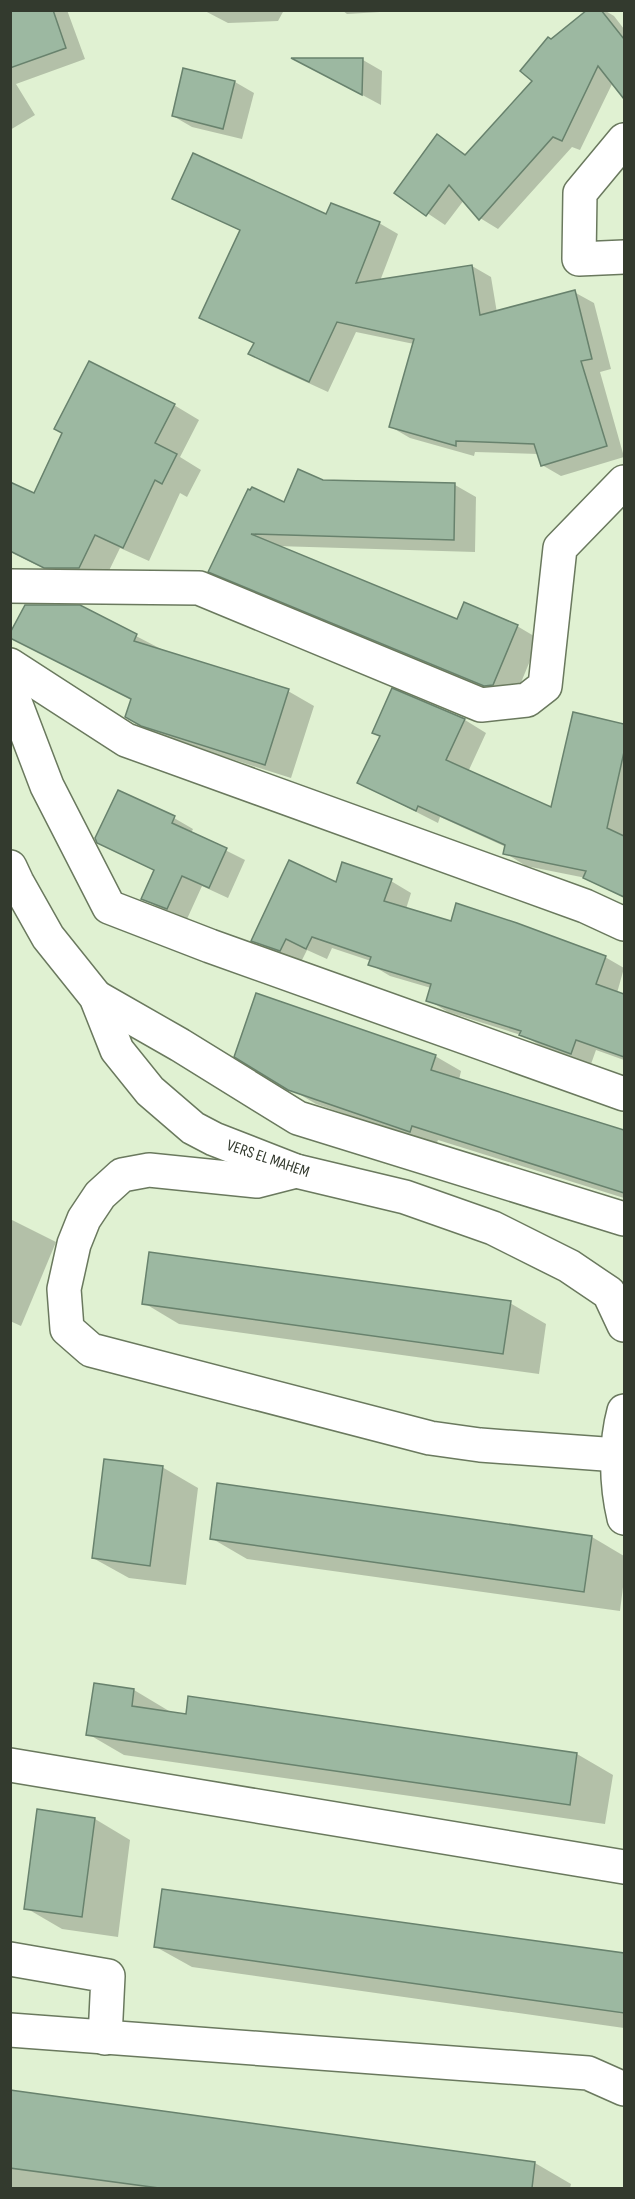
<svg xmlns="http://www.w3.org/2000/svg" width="635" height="2199" viewBox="0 0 635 2199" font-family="'Sofia Sans Condensed',sans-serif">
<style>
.shadow{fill:#0003}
.building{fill:#9cb8a1;stroke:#68826d;stroke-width:1.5}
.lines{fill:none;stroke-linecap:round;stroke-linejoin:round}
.minor-casing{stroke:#6a795e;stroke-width:36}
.minor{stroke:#fff;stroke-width:33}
.labels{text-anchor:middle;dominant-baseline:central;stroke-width:5;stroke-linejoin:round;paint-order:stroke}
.street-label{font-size:16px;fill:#333a2e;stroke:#fff}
</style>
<rect width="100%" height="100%" fill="#e0f1d2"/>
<g class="shadow">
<path d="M 10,10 L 67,10 L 85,59 L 16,84 L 35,115 L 10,130 Z"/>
<path d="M 203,10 L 284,10 L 278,21 L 228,23 Z"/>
<path d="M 342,10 L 413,10 L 347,14 Z"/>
<path d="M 590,10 L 604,10 L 614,16 L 624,29 L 624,91 L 613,82 L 580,150 L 572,147 L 498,229 L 480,218 L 464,200 L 445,225 L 396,192 L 437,136 L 467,155 L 534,81 L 552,41 Z"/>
<path d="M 363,60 L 382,71 L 381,105 L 312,68 Z"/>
<path d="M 235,82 L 254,93 L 242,139 L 192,127 L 173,116 Z"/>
<path d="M 174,198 L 379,223 L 398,234 L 380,281 L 472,266 L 491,277 L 497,313 L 574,292 L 594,303 L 611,369 L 600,372 L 624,457 L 561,476 L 542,465 L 538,454 L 475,452 L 474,456 L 410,438 L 391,427 L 414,344 L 356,332 L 328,392 L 269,365 L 250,354 L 255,344 L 201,317 L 241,231 Z"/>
<path d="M 174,405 L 199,420 L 180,457 L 201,470 L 187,497 L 180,493 L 149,561 L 120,548 L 104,581 L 70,581 L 10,552 L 10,484 L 34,495 L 64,433 Z"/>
<path d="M 323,481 L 455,485 L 476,497 L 475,552 L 276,546 L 458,621 L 517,626 L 539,639 L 515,697 L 507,698 L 232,583 L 210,571 L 249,491 L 284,504 Z"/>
<path d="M 80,607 L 163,650 L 288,691 L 314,706 L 291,778 L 162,737 L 135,722 L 132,700 L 10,637 Z"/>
<path d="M 393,690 L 465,720 L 486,733 L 468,772 L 552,810 L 574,714 L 624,726 L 624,898 L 586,878 L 526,866 L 505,853 L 506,847 L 440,817 L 438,823 L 359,783 L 381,736 Z"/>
<path d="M 119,792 L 174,818 L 193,829 L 191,833 L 245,860 L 228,898 L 202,886 L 187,919 L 161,909 L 142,898 L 155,871 L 98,842 Z"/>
<path d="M 391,881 L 411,893 L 406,909 L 452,923 L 605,957 L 624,968 L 617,993 L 624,996 L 624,1060 L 596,1050 L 591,1064 L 541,1046 L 524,1036 L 448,1012 L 428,1000 L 431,988 L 390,976 L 370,964 L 371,961 L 332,948 L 327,959 L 307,950 L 301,962 L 273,952 L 253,940 L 337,884 Z"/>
<path d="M 435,1056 L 461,1071 L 459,1080 L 624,1131 L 624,1198 L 438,1140 L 436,1145 L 316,1104 L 289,1088 Z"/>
<path d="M 10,1219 L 56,1242 L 21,1326 L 10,1321 Z"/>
<path d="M 144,1303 L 510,1303 L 546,1324 L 539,1374 L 179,1324 Z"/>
<path d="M 162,1467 L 198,1488 L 186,1585 L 129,1578 L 93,1558 Z"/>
<path d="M 592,1537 L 624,1556 L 624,1579 L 620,1611 L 247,1559 L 211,1538 Z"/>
<path d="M 134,1690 L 169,1711 L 169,1713 L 577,1754 L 613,1775 L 605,1824 L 124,1755 L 88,1734 Z"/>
<path d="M 95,1819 L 130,1840 L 118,1937 L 62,1929 L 26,1908 Z"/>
<path d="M 164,1890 L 624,1955 L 624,2028 L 192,1967 L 156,1947 Z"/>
<path d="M 10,2091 L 535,2163 L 571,2184 L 570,2188 L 10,2188 Z"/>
</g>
<g class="building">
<path d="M 10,10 L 53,10 L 66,48 L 10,68 Z"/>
<path d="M 587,10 L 601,10 L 624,39 L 624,99 L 598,66 L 562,141 L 553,137 L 479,220 L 449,185 L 426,216 L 394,193 L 437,134 L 465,155 L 532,81 L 520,71 L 548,37 L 551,39 Z"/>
<path d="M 291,58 L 363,58 L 362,95 Z"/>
<path d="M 183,68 L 235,81 L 223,129 L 172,116 Z"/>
<path d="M 193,153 L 326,214 L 331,203 L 380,222 L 356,283 L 472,265 L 480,315 L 575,290 L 592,359 L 581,361 L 607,446 L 541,466 L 534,444 L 456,441 L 456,446 L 389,427 L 414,339 L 337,322 L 309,382 L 248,354 L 254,343 L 199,318 L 240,230 L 172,199 Z"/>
<path d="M 89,361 L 175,404 L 155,443 L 177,454 L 162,484 L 155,480 L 123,548 L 95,535 L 79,568 L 44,568 L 10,551 L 10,482 L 34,493 L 62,433 L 54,429 Z"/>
<path d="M 298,469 L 323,480 L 455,483 L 454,540 L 251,534 L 457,619 L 464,602 L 518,625 L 493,685 L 484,686 L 208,572 L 248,489 L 250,490 L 252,487 L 284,502 Z"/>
<path d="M 25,605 L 80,605 L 137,634 L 134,641 L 289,689 L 265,765 L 141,726 L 125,717 L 131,699 L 10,638 L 10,633 Z"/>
<path d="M 392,688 L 465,719 L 446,760 L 551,807 L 573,712 L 624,724 L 624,752 L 607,828 L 624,836 L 624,897 L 583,878 L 586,871 L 503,854 L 505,845 L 418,806 L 416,811 L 357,783 L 380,736 L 372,733 Z"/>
<path d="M 118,790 L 175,816 L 172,823 L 227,848 L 209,888 L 182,876 L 167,909 L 141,899 L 154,870 L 97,843 L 95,838 Z"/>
<path d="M 289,860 L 336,882 L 342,862 L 392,879 L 384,901 L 451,921 L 456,903 L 517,923 L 606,956 L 596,984 L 624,994 L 624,1057 L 576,1040 L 571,1054 L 519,1035 L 521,1031 L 426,1001 L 431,984 L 368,965 L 371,957 L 312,937 L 306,949 L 286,939 L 280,951 L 251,941 Z"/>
<path d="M 256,993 L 436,1055 L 431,1070 L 624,1130 L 624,1193 L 412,1126 L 410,1132 L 288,1090 L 234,1057 Z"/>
<path d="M 149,1252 L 511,1301 L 503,1354 L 142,1304 Z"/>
<path d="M 104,1459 L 163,1466 L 150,1566 L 92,1558 Z"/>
<path d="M 217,1483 L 592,1536 L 584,1592 L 210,1539 Z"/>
<path d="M 94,1683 L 134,1689 L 132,1706 L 186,1714 L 188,1696 L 577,1753 L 570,1805 L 86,1735 Z"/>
<path d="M 37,1809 L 95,1818 L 82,1917 L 24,1909 Z"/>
<path d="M 162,1889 L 624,1953 L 624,2013 L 154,1947 Z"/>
<path d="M 10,2090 L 535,2162 L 532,2188 L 159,2188 L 10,2168 Z"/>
</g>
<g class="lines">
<g class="minor-casing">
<g id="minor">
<path d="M 624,140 L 580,193 L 579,259 L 624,257"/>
<path d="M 10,586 L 199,588 L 481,705 L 527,700 L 545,686 L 560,548 L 624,482"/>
<path d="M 10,665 L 126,740 L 585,906 L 624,924"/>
<path d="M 10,689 L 47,786 L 109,907 L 210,946 L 624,1094"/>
<path d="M 10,867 L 17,882 L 48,937 L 96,997 L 117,1050 L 150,1091 L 193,1128 L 214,1139 L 296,1171 L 405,1197 L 493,1228 L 569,1266 L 609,1293 L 624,1325"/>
<path d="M 96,997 L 180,1045 L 298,1118 L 624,1219"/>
<path d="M 296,1171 L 257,1181 L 149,1170 L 122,1175 L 100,1195 L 84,1219 L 74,1244 L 64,1289 L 67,1329 L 91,1350 L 430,1438 L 480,1445 L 618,1455"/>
<path d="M 624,1411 C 615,1444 616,1485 624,1518"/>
<path d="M 10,1765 L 624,1867"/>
<path d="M 10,1959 L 108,1976 L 105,2038"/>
<path d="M 10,2030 L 588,2073 L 624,2089"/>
</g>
</g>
<use href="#minor" class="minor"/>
</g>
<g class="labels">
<g class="street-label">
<text transform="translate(268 1159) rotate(19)">VERS EL MAHEM</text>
</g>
</g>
<rect width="635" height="2199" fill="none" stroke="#333a2e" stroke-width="24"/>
</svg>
